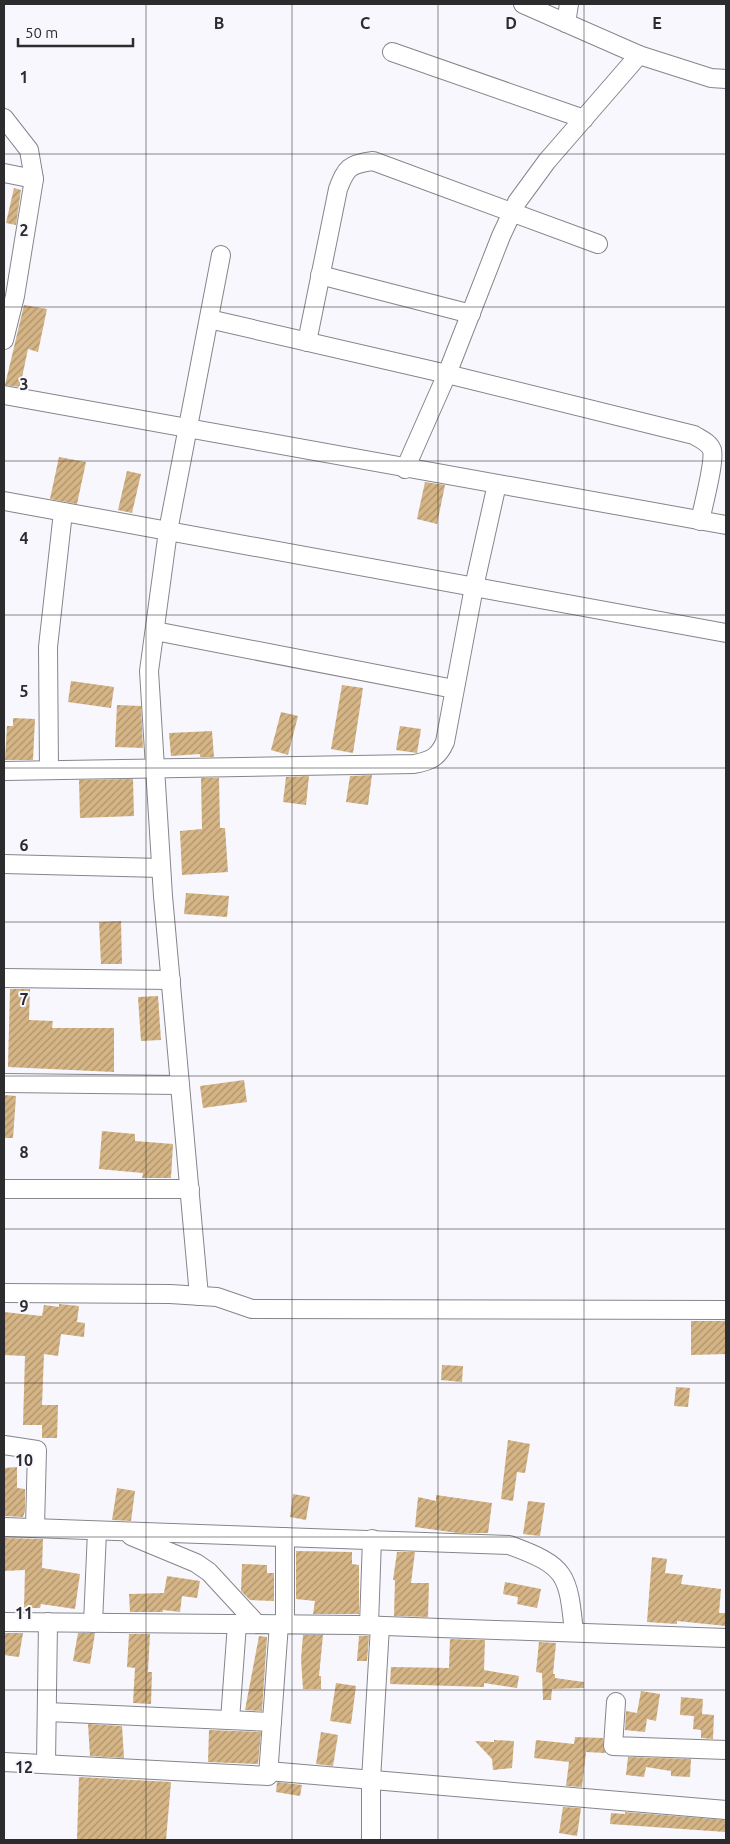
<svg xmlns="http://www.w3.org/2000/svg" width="730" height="1844" viewBox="0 0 730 1844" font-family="Ubuntu,sans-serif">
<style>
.building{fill:url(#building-hatch)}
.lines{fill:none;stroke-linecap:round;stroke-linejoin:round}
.street-casing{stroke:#85868b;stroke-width:20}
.street{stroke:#fff;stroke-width:18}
.grid{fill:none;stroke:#2c2c2e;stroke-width:1;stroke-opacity:0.55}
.grid-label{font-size:16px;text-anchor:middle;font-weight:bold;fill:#2c2c2e;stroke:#f7f7fd;stroke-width:4;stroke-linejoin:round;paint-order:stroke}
</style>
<defs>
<pattern id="building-hatch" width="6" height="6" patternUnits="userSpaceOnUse" patternTransform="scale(1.25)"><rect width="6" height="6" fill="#d5b485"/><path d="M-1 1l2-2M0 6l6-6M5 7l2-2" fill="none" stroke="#ad936d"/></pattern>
</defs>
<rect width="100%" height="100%" fill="#f7f7fd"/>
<g class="building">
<path d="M 14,188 L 21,190 L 16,225 L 6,223 Z"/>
<path d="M 24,305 L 47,309 L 38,352 L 28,349 L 20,387 L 5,385 Z"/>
<path d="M 59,457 L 86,462 L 77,504 L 50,499 Z"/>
<path d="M 127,471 L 141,474 L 132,513 L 118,510 Z"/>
<path d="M 425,482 L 445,485 L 437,524 L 417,519 Z"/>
<path d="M 71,681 L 114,687 L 111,708 L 68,702 Z"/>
<path d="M 342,685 L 363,688 L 353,753 L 331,749 Z"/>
<path d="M 117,705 L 141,706 L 143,748 L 115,747 Z"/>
<path d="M 281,712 L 298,716 L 288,755 L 271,750 Z"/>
<path d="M 13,718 L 35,719 L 33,760 L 5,760 L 7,726 L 13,726 Z"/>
<path d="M 400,726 L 421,729 L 417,753 L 396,750 Z"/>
<path d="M 212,731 L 214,757 L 200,757 L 200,754 L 171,756 L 169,733 Z"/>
<path d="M 372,775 L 368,805 L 346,802 L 350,776 Z"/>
<path d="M 309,776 L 306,805 L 283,802 L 286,777 Z"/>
<path d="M 201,778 L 219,778 L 220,828 L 225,828 L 228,872 L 182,875 L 180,831 L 202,829 Z"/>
<path d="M 133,779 L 134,816 L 80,818 L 79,780 Z"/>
<path d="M 186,893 L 229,896 L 227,917 L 184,914 Z"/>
<path d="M 121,921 L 122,964 L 101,964 L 99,922 Z"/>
<path d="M 10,989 L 30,989 L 29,1020 L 53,1021 L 52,1028 L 114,1028 L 114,1072 L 8,1067 Z"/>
<path d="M 158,996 L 161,1040 L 141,1041 L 138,997 Z"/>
<path d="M 244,1080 L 247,1102 L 203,1108 L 200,1086 Z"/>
<path d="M 4,1095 L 16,1096 L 13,1138 L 4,1138 Z"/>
<path d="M 102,1131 L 135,1134 L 135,1141 L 173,1144 L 171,1178 L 142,1178 L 143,1173 L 99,1169 Z"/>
<path d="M 59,1304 L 79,1306 L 77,1322 L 85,1323 L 84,1337 L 61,1334 L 58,1356 L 44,1354 L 42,1405 L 58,1405 L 57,1438 L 42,1438 L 42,1425 L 23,1425 L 25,1356 L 4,1355 L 4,1312 L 42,1316 L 44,1305 L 59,1307 Z"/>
<path d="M 691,1321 L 726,1321 L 726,1354 L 691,1355 Z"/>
<path d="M 442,1365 L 463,1366 L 462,1382 L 441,1380 Z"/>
<path d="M 676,1387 L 690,1388 L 688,1407 L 674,1406 Z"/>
<path d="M 508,1440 L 530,1444 L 525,1473 L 517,1472 L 513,1501 L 501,1499 Z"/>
<path d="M 17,1467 L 17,1488 L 25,1489 L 25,1511 L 23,1517 L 4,1516 L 4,1468 Z"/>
<path d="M 117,1488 L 135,1491 L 131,1521 L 112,1520 Z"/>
<path d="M 293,1494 L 310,1497 L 306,1520 L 290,1517 Z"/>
<path d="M 436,1495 L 492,1503 L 488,1533 L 458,1533 L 415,1527 L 418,1497 L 436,1501 Z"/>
<path d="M 528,1501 L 545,1503 L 540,1536 L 523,1534 Z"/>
<path d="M 4,1538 L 43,1539 L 42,1568 L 80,1574 L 75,1609 L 41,1604 L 40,1608 L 24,1608 L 25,1570 L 4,1571 Z"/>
<path d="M 296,1551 L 352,1552 L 352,1564 L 359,1565 L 359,1614 L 313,1614 L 315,1601 L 296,1599 Z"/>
<path d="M 397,1552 L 415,1552 L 411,1583 L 429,1583 L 428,1617 L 394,1616 L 395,1580 L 393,1580 Z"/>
<path d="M 652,1557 L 667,1559 L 665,1573 L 683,1575 L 681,1584 L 721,1589 L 719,1613 L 726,1613 L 726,1626 L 677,1621 L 677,1624 L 647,1622 Z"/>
<path d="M 242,1564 L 267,1565 L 267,1573 L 274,1573 L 274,1601 L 250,1600 L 241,1591 Z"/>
<path d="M 167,1576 L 200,1581 L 197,1598 L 182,1596 L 180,1612 L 163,1610 L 163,1612 L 130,1612 L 129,1594 L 164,1593 Z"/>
<path d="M 505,1582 L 541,1589 L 537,1608 L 517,1604 L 518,1597 L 503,1594 Z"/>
<path d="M 4,1633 L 23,1633 L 19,1657 L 4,1655 Z"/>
<path d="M 78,1633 L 95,1633 L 90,1664 L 73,1661 Z"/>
<path d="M 129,1634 L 150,1634 L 148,1672 L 152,1672 L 151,1704 L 133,1703 L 135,1668 L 127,1667 Z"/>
<path d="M 303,1635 L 323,1635 L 319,1676 L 321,1676 L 321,1689 L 303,1689 L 301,1659 Z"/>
<path d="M 259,1636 L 267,1637 L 262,1711 L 245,1710 Z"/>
<path d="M 359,1636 L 369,1636 L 367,1661 L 357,1661 Z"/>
<path d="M 450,1639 L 485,1640 L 484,1670 L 519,1676 L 517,1688 L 484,1683 L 484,1687 L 390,1684 L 391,1667 L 449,1668 Z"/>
<path d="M 539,1642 L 556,1643 L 553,1674 L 555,1674 L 555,1678 L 584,1682 L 584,1688 L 552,1689 L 551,1700 L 543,1700 L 542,1673 L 536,1672 Z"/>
<path d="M 336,1683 L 356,1686 L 351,1724 L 330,1721 Z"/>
<path d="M 641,1691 L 660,1694 L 656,1721 L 647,1719 L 645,1732 L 625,1730 L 626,1711 L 637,1713 Z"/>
<path d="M 681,1697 L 703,1699 L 702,1714 L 714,1715 L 713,1739 L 701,1738 L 701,1730 L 693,1729 L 694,1716 L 680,1715 Z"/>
<path d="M 88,1724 L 122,1726 L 124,1758 L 90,1756 Z"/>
<path d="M 209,1730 L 261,1732 L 258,1764 L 208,1762 Z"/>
<path d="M 321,1732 L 338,1735 L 333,1766 L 316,1764 Z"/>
<path d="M 575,1737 L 603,1738 L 605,1753 L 586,1752 L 582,1787 L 566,1786 L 569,1762 L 534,1758 L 536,1740 L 574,1744 Z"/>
<path d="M 494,1740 L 514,1741 L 512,1768 L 493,1770 L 492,1759 L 475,1741 L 494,1742 Z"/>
<path d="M 628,1757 L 691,1759 L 690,1777 L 671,1776 L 671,1771 L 646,1767 L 644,1777 L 626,1775 Z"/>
<path d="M 79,1777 L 171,1782 L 166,1840 L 77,1840 Z"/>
<path d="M 277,1782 L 302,1785 L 300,1796 L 276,1792 Z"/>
<path d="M 563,1807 L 581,1808 L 577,1836 L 559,1833 Z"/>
<path d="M 625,1812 L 726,1820 L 726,1832 L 610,1824 L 611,1813 L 625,1814 Z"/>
</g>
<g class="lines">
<g class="street-casing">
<g id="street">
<path d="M 523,4 L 639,55 L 711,78 L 726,79"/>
<path d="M 566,23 L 569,4"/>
<path d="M 392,52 L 584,119"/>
<path d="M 4,118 L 29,150 L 34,179 L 15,296 L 4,340"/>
<path d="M 4,173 L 34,179"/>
<path d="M 320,275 L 471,314"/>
<path d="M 209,319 L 447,374 L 694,435 C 700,439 709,442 712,450 C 715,462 703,506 700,521"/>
<path d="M 307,342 L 338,189 C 346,168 349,164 373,161 L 598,244"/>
<path d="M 4,395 L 726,525"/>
<path d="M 405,469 L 447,374 L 501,236 L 517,202 L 547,161 L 639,55"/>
<path d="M 4,501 L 726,633"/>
<path d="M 155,631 L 454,689"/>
<path d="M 49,770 L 48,647 L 63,512"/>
<path d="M 4,771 L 414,764 C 430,761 438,758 445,742 L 474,587 L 497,484"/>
<path d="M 4,864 L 161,868"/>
<path d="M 4,978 L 171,980"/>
<path d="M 4,1083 L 180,1085"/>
<path d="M 4,1189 L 190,1189"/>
<path d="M 4,1293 L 170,1294 L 217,1297 L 252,1309 L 726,1310"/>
<path d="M 199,1296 L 163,896 L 149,671 L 168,531 L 221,255"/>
<path d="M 4,1445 L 37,1450 L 35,1527"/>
<path d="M 4,1527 L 509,1545 C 567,1566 568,1574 574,1632"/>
<path d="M 131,1536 L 196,1563 L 209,1572 L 257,1624"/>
<path d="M 285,1537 L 285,1624"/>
<path d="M 4,1622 L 357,1625 L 726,1638"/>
<path d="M 93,1623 L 97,1531"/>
<path d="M 369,1625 L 372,1539"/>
<path d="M 616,1702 L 613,1746 L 726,1750"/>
<path d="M 47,1712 L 272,1722"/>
<path d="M 230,1720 L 237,1624"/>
<path d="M 4,1762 L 268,1776 L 279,1624"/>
<path d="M 46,1763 L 48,1622"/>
<path d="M 268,1771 L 726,1810"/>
<path d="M 371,1840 L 371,1780 L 380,1626"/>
</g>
</g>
<use href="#street" class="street"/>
</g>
<path class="grid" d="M 146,4 L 146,1840M 292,4 L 292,1840M 438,4 L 438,1840M 584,4 L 584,1840M 4,154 L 726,154M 4,307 L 726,307M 4,461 L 726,461M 4,615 L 726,615M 4,768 L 726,768M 4,922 L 726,922M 4,1076 L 726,1076M 4,1229 L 726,1229M 4,1383 L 726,1383M 4,1537 L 726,1537M 4,1690 L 726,1690"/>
<g class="grid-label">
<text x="219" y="29">B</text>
<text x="365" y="29">C</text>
<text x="511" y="29">D</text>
<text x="657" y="29">E</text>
<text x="24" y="83">1</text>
<text x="24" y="236">2</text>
<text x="24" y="390">3</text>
<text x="24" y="544">4</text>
<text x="24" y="697">5</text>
<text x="24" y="851">6</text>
<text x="24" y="1005">7</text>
<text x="24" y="1158">8</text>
<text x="24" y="1312">9</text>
<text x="24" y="1466">10</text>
<text x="24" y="1619">11</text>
<text x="24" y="1773">12</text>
</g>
<rect width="730" height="1844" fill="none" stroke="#2c2c2e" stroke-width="10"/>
<path d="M18 38v8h115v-8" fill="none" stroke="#2c2c2e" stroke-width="2.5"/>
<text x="25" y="38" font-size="15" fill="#2c2c2e" stroke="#f7f7fd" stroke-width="4" paint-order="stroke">50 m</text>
</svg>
